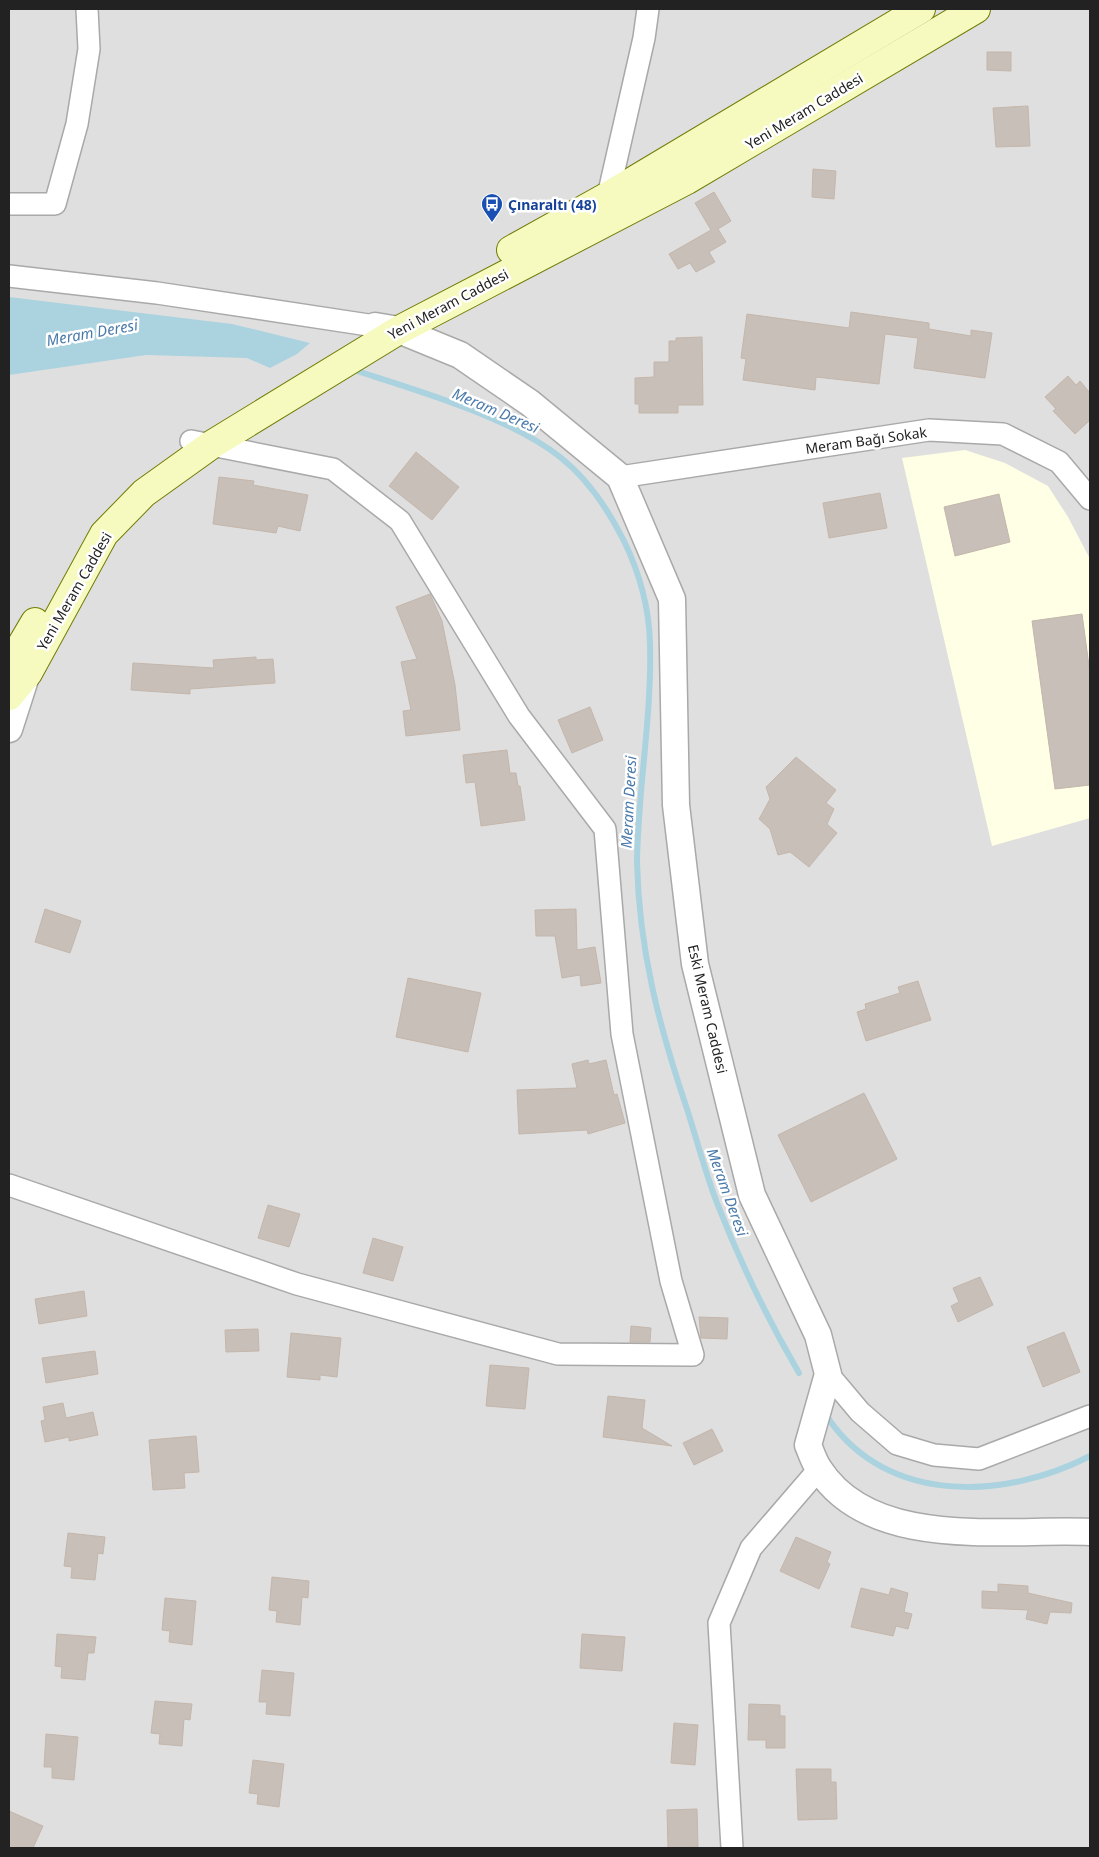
<svg xmlns="http://www.w3.org/2000/svg" width="1099" height="1857" viewBox="0 0 1099 1857" font-family="'Noto Sans',sans-serif">
<style>
.residential{fill:#e0dfdf}
.education{fill:#ffffe5}
.water{fill:#aad3df}
.lines{fill:none;stroke-linecap:round;stroke-linejoin:round}
.stream{stroke:#aad3df;stroke-width:6}
.building{fill:#c7bfb8;stroke:#c4b6ab}
.minor-casing{stroke:#a9a9a9;stroke-width:24}
.tertiary-casing{stroke:#a9a9a9;stroke-width:29}
.secondary-casing{stroke:#707d05;stroke-width:30}
.minor{stroke:#fff;stroke-width:21}
.tertiary{stroke:#fff;stroke-width:26}
.secondary{stroke:#f7fabf;stroke-width:28}
.labels{text-anchor:middle;dominant-baseline:central;stroke-width:5;stroke-linejoin:round;paint-order:stroke}
.street-label{font-size:14px;fill:#222;stroke:#fff}
.transit-label{font-size:14px;font-weight:bold;fill:#164399;stroke:#fff;text-anchor:start}
.water-label{font-size:15px;font-style:italic;fill:#4a7aab;stroke:#fff}
</style>
<rect width="100%" height="100%" fill="#f2efe9"/>
<rect class="residential" x="9" y="9" width="1081" height="1839"/>
<path class="education" d="M 965,450 L 1005,463 L 1048,486 L 1068,517 L 1090,559 L 1090,818 L 992,846 L 902,458 Z"/>
<path class="water" d="M 9,297 L 232,324 L 310,343 L 297,354 L 270,368 L 247,358 L 146,355 L 9,375 Z"/>
<g class="lines">
<g class="stream">
<path d="M 351,369 C 415,390 508,416 560,457 C 588,479 608,509 624,541 C 639,572 649,607 650,643 C 652,716 638,789 637,862 C 639,950 659,1026 687,1109 C 697,1140 705,1172 717,1203 C 740,1262 767,1318 799,1373"/>
<path d="M 828,1418 C 887,1505 1005,1500 1090,1456"/>
</g>
</g>
<g class="building">
<path d="M 987,52 L 1011,52 L 1011,71 L 987,70 Z"/>
<path d="M 1028,106 L 1030,146 L 996,147 L 993,108 Z"/>
<path d="M 813,169 L 836,171 L 834,199 L 812,197 Z"/>
<path d="M 714,192 L 731,221 L 718,229 L 726,242 L 709,252 L 715,262 L 696,272 L 690,263 L 678,269 L 669,254 L 711,230 L 695,203 Z"/>
<path d="M 851,312 L 929,323 L 929,329 L 971,336 L 971,330 L 992,333 L 985,378 L 914,368 L 918,338 L 885,334 L 879,384 L 816,377 L 815,390 L 743,380 L 746,359 L 741,358 L 747,314 L 849,328 Z"/>
<path d="M 702,337 L 703,405 L 678,405 L 678,413 L 639,413 L 639,404 L 635,404 L 635,378 L 654,377 L 654,362 L 669,362 L 669,341 L 676,341 L 676,338 Z"/>
<path d="M 1068,376 L 1076,385 L 1080,381 L 1090,393 L 1090,420 L 1075,434 L 1053,411 L 1056,409 L 1045,397 Z"/>
<path d="M 416,452 L 459,487 L 432,520 L 389,486 Z"/>
<path d="M 219,477 L 254,481 L 253,485 L 308,495 L 300,531 L 278,526 L 276,533 L 213,524 Z"/>
<path d="M 880,493 L 887,528 L 829,538 L 823,503 Z"/>
<path d="M 999,494 L 1010,542 L 955,556 L 944,507 Z"/>
<path d="M 430,594 L 442,621 L 455,685 L 460,730 L 406,736 L 403,711 L 411,710 L 401,662 L 417,659 L 396,607 Z"/>
<path d="M 1082,614 L 1090,673 L 1090,785 L 1055,789 L 1032,621 Z"/>
<path d="M 256,657 L 256,660 L 273,659 L 275,683 L 190,689 L 190,694 L 131,690 L 133,663 L 214,668 L 213,660 Z"/>
<path d="M 590,707 L 603,740 L 572,753 L 558,720 Z"/>
<path d="M 507,750 L 510,773 L 516,773 L 518,786 L 520,786 L 525,820 L 481,826 L 475,782 L 466,783 L 463,755 Z"/>
<path d="M 796,757 L 836,790 L 826,803 L 834,809 L 827,824 L 837,833 L 809,867 L 790,852 L 778,855 L 770,829 L 759,819 L 770,799 L 766,787 Z"/>
<path d="M 45,909 L 81,921 L 70,953 L 35,942 Z"/>
<path d="M 576,909 L 577,950 L 595,947 L 601,983 L 581,986 L 580,975 L 562,978 L 555,936 L 536,936 L 535,910 Z"/>
<path d="M 408,978 L 481,993 L 468,1052 L 396,1037 Z"/>
<path d="M 918,981 L 931,1020 L 866,1041 L 857,1012 L 866,1009 L 865,1004 L 900,993 L 898,987 Z"/>
<path d="M 588,1060 L 589,1064 L 606,1060 L 614,1095 L 617,1094 L 625,1123 L 588,1134 L 587,1130 L 519,1134 L 517,1090 L 577,1088 L 572,1064 Z"/>
<path d="M 864,1093 L 897,1159 L 811,1202 L 778,1135 Z"/>
<path d="M 268,1205 L 300,1214 L 289,1247 L 258,1238 Z"/>
<path d="M 373,1238 L 403,1247 L 393,1281 L 363,1273 Z"/>
<path d="M 980,1277 L 993,1305 L 958,1322 L 951,1306 L 959,1302 L 953,1288 Z"/>
<path d="M 84,1291 L 87,1316 L 39,1324 L 35,1299 Z"/>
<path d="M 699,1317 L 728,1318 L 727,1339 L 701,1338 Z"/>
<path d="M 631,1326 L 651,1328 L 650,1342 L 630,1342 Z"/>
<path d="M 258,1329 L 259,1351 L 226,1352 L 225,1330 Z"/>
<path d="M 1064,1332 L 1080,1372 L 1043,1387 L 1027,1347 Z"/>
<path d="M 291,1333 L 341,1338 L 337,1377 L 320,1375 L 320,1380 L 287,1377 Z"/>
<path d="M 95,1351 L 98,1374 L 46,1383 L 42,1358 Z"/>
<path d="M 490,1365 L 529,1368 L 525,1409 L 486,1406 Z"/>
<path d="M 608,1396 L 645,1400 L 642,1428 L 672,1446 L 603,1437 Z"/>
<path d="M 63,1403 L 66,1418 L 93,1412 L 98,1435 L 69,1441 L 69,1437 L 45,1442 L 41,1421 L 45,1420 L 43,1407 Z"/>
<path d="M 712,1429 L 723,1451 L 694,1465 L 683,1443 Z"/>
<path d="M 196,1436 L 199,1472 L 184,1473 L 185,1488 L 153,1490 L 149,1440 Z"/>
<path d="M 68,1533 L 105,1537 L 103,1554 L 98,1553 L 95,1580 L 71,1578 L 72,1567 L 64,1566 Z"/>
<path d="M 796,1537 L 831,1552 L 827,1562 L 830,1564 L 819,1589 L 780,1571 Z"/>
<path d="M 272,1577 L 309,1581 L 308,1598 L 302,1597 L 300,1625 L 276,1622 L 277,1611 L 269,1610 Z"/>
<path d="M 998,1584 L 1028,1586 L 1028,1593 L 1072,1603 L 1071,1613 L 1050,1612 L 1047,1624 L 1026,1619 L 1028,1610 L 982,1608 L 982,1591 L 998,1592 Z"/>
<path d="M 861,1588 L 889,1595 L 891,1588 L 908,1593 L 904,1612 L 912,1614 L 908,1629 L 896,1626 L 893,1636 L 851,1627 Z"/>
<path d="M 165,1598 L 196,1601 L 192,1645 L 169,1642 L 170,1631 L 162,1630 Z"/>
<path d="M 57,1634 L 96,1637 L 94,1653 L 88,1653 L 85,1680 L 61,1678 L 62,1667 L 55,1666 Z"/>
<path d="M 582,1634 L 625,1637 L 622,1671 L 580,1668 Z"/>
<path d="M 262,1670 L 294,1673 L 290,1716 L 266,1714 L 267,1702 L 259,1702 Z"/>
<path d="M 155,1701 L 192,1704 L 190,1720 L 184,1719 L 182,1746 L 159,1744 L 160,1734 L 151,1733 Z"/>
<path d="M 749,1704 L 780,1705 L 780,1716 L 785,1716 L 785,1748 L 766,1748 L 766,1740 L 748,1740 Z"/>
<path d="M 674,1723 L 698,1725 L 695,1765 L 671,1763 Z"/>
<path d="M 46,1734 L 78,1737 L 74,1780 L 52,1778 L 52,1767 L 44,1767 Z"/>
<path d="M 253,1760 L 284,1764 L 279,1807 L 257,1804 L 258,1794 L 249,1793 Z"/>
<path d="M 796,1769 L 831,1769 L 831,1782 L 836,1782 L 837,1819 L 798,1820 Z"/>
<path d="M 697,1809 L 698,1847 L 668,1848 L 667,1810 Z"/>
<path d="M 9,1811 L 43,1826 L 33,1848 L 9,1848 Z"/>
</g>
<g class="lines">
<g class="minor-casing">
<g id="minor">
<path d="M 608,196 L 644,38 L 648,9"/>
<path d="M 9,204 L 55,204 L 77,124 L 89,49 L 87,9"/>
<path d="M 9,276 L 157,293 L 375,326"/>
<path d="M 620,477 L 929,430 L 1003,434 L 1059,462 L 1090,499"/>
<path d="M 9,1185 L 297,1284 L 558,1354 L 693,1355 L 671,1281 L 622,1034 L 605,829 L 519,716 L 400,521 L 333,469 L 191,441"/>
<path d="M 828,1374 L 860,1412 L 897,1444 L 934,1455 L 979,1459 L 1090,1416"/>
<path d="M 732,1848 L 719,1623 L 751,1548 L 819,1469"/>
</g>
</g>
<g class="tertiary-casing">
<g id="tertiary">
<path d="M 375,326 L 399,330 L 460,355 L 530,403 L 620,477 L 672,599 L 676,805 L 695,964 L 752,1195 L 818,1335 L 828,1374 L 808,1445 C 811,1452 814,1462 819,1469 C 872,1552 1007,1528 1090,1532"/>
<path d="M 9,729 L 27,673"/>
</g>
</g>
<g class="secondary-casing">
<g id="secondary">
<path d="M 511,250 L 608,196 L 921,9"/>
<path d="M 9,666 L 35,622"/>
<path d="M 9,696 L 28,673 L 104,534 L 144,493 L 211,445 L 399,330 L 687,180 L 976,9"/>
</g>
</g>
<use href="#minor" class="minor"/>
<use href="#tertiary" class="tertiary"/>
<use href="#secondary" class="secondary"/>
</g>
<defs>
<g id="bus-pin" transform="scale(1.125)"><path d="M0 17L-7.5 6A9.5 9.5 0 1 1 7.5 6Z" fill="#1a4fb4" stroke="#fff"/><path d="M-5-6H5V4H4V6H2V4H-2V6H-4V4H-5ZM-3.5-4V0h7V-4ZM-3.5 1.2v1.5H-2V1.2ZM2 1.2v1.5H3.5V1.2Z" fill="#fff"/></g>
</defs>
<g fill-rule="evenodd">
<use href="#bus-pin" x="492" y="204"/>
</g>
<g class="labels">
<g class="street-label">
<text transform="translate(804 111) rotate(-31)">Yeni Meram Caddesi</text>
<text transform="translate(448 304) rotate(-28)">Yeni Meram Caddesi</text>
<text transform="translate(866 440) rotate(-8)">Meram Bağı Sokak</text>
<text transform="translate(74 591) rotate(-60)">Yeni Meram Caddesi</text>
<text transform="translate(708 1009) rotate(77)">Eski Meram Caddesi</text>
</g>
<g class="transit-label">
<text x="508" y="204">Çınaraltı (48)</text>
</g>
<g class="water-label">
<text transform="translate(92 332) rotate(-10)">Meram Deresi</text>
<text transform="translate(496 410) rotate(23)">Meram Deresi</text>
<text transform="translate(628 802) rotate(-87)">Meram Deresi</text>
<text transform="translate(728 1192) rotate(70)">Meram Deresi</text>
</g>
</g>
<rect width="1099" height="1857" fill="none" stroke="#222222" stroke-width="20"/>
</svg>
